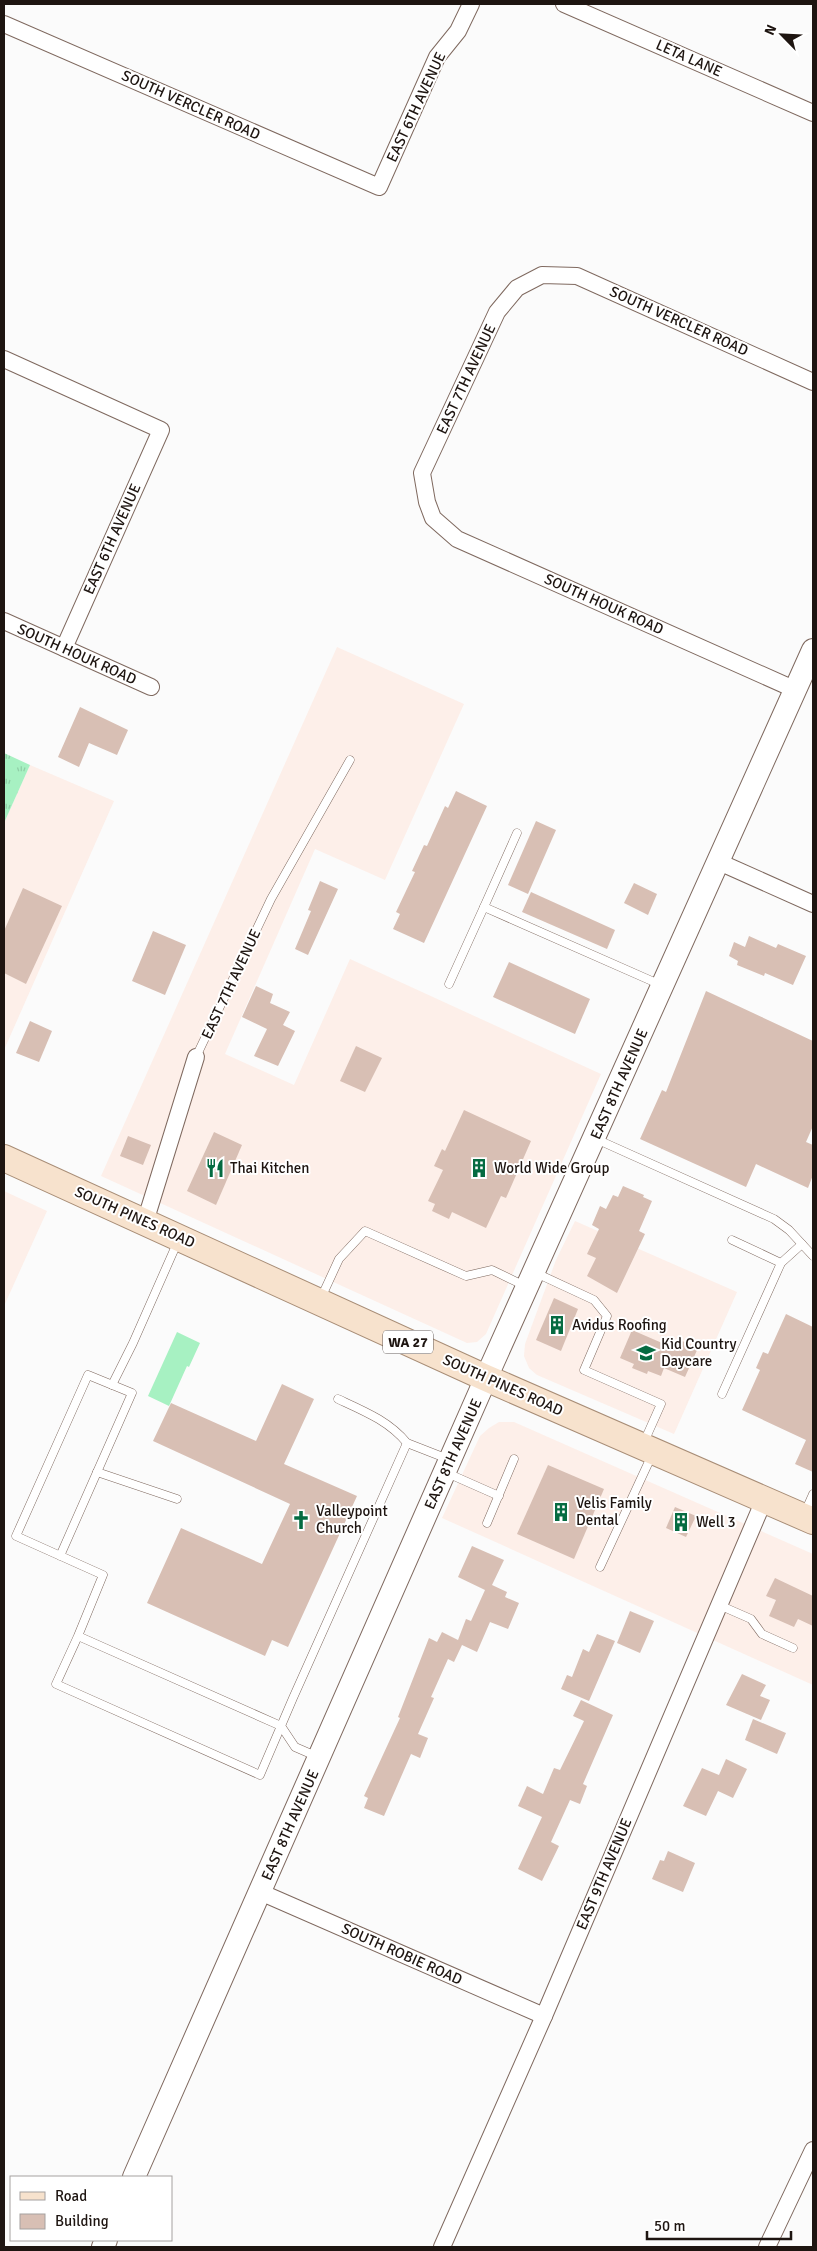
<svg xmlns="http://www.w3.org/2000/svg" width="817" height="2251" viewBox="0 0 817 2251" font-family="Signika,sans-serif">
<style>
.built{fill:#fdefe9}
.grass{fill:url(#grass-tufts)}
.park{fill:#a7f1c2}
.building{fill:#d8bfb4}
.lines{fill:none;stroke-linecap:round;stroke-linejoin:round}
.lane-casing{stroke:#7f695f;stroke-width:9}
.street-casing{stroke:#7f695f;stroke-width:18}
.secondary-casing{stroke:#7f695f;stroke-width:24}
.primary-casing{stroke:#a88d76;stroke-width:28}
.lane{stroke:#fff;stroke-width:8}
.street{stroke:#fff;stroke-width:16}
.secondary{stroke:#fff;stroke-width:22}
.primary{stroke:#f7e2cd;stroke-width:26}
.labels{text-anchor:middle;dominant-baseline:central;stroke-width:4;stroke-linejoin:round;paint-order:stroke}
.shield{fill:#fff;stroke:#625b58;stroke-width:1}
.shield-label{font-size:14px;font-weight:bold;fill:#1e1511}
.street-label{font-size:15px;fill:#1e1511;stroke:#fff}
.poi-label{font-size:15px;fill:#1e1511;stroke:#fff;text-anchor:start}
</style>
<defs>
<pattern id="grass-tufts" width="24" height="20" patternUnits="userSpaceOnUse" patternTransform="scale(1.25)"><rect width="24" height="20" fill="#a7f1c2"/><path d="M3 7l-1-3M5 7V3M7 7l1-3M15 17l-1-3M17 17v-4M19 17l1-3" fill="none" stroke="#8fcea6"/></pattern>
</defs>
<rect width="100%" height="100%" fill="#fbfbfb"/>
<g class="built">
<path d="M 337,647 L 464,704 L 385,880 L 315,849 L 225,1054 L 294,1085 L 350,959 L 601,1074 L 486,1334 L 477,1342 L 467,1343 L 101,1176 Z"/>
<path d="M 30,765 L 114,801 L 4,1050 L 4,823 Z"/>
<path d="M 4,1191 L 47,1211 L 4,1306 Z"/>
<path d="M 575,1221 L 737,1292 L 674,1434 L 537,1375 L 529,1368 L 524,1356 L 525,1344 L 556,1260 Z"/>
<path d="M 499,1422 L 514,1422 L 813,1554 L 813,1685 L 442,1518 L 480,1436 L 489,1428 Z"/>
</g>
<path class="grass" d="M 4,753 L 30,765 L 4,823 Z"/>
<path class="park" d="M 177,1332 L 200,1343 L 189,1367 L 187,1366 L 169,1406 L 148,1396 Z"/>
<g class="building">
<path d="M 80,707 L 128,730 L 117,755 L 89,743 L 79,767 L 58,757 Z"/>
<path d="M 456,791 L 487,806 L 424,943 L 393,929 L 400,914 L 396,912 L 415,872 L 412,871 L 424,845 L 427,846 L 445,806 L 448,808 Z"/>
<path d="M 536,821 L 556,830 L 528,894 L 508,885 Z"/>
<path d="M 320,881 L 338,889 L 308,955 L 295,949 L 311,911 L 308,910 Z"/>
<path d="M 634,883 L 657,894 L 648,915 L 624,903 Z"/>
<path d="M 23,888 L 62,906 L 26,984 L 4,973 L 4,931 Z"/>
<path d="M 531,892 L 615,930 L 607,949 L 522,912 Z"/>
<path d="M 153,931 L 186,945 L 165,995 L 132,981 Z"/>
<path d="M 749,936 L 776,948 L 778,944 L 806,956 L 793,985 L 765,973 L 764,976 L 737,965 L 738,961 L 729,956 L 734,942 L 745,947 Z"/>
<path d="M 509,962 L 590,999 L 575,1034 L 493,997 Z"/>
<path d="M 256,986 L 273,994 L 270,1003 L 290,1012 L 283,1025 L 295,1031 L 278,1066 L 254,1056 L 267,1029 L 242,1017 Z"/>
<path d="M 706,991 L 813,1041 L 813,1126 L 806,1142 L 813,1145 L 813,1175 L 808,1188 L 756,1164 L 746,1187 L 640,1139 L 662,1090 L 666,1092 Z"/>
<path d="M 30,1021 L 52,1031 L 39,1062 L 16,1053 Z"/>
<path d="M 356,1046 L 382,1058 L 365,1092 L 340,1081 Z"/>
<path d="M 464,1110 L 531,1141 L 506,1198 L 501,1196 L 486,1228 L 452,1212 L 449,1219 L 432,1211 L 435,1204 L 428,1201 L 443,1170 L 434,1166 L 442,1149 L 445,1151 Z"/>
<path d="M 214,1132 L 242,1145 L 216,1205 L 187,1191 Z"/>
<path d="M 128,1136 L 151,1145 L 143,1165 L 120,1156 Z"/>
<path d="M 623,1186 L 644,1195 L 643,1197 L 652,1201 L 639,1231 L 645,1234 L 617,1293 L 587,1276 L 596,1258 L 587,1254 L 599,1229 L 592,1225 L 600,1206 L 606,1209 L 613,1195 L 618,1197 Z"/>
<path d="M 554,1298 L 578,1309 L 561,1351 L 536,1340 Z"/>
<path d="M 786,1314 L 813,1327 L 813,1472 L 795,1464 L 806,1440 L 742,1410 L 760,1370 L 756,1368 L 763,1352 L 768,1354 Z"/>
<path d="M 632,1330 L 676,1349 L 680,1340 L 698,1348 L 685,1377 L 664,1368 L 661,1376 L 648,1371 L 647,1374 L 632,1368 L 634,1364 L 620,1358 Z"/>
<path d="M 282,1384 L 314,1399 L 284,1464 L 357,1496 L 288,1647 L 272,1640 L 265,1656 L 147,1603 L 181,1528 L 262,1564 L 290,1504 L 153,1441 L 171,1403 L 256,1441 Z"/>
<path d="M 548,1465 L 604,1489 L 574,1559 L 517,1534 Z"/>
<path d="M 675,1507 L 696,1516 L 686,1537 L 666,1528 Z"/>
<path d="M 472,1546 L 504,1560 L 492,1585 L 507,1592 L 505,1597 L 519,1603 L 508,1629 L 490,1622 L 477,1652 L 462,1645 L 454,1662 L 448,1659 L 431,1697 L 434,1698 L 418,1734 L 428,1738 L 420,1758 L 411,1754 L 384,1816 L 364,1808 L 368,1798 L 364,1796 L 400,1718 L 398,1717 L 429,1638 L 437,1642 L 442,1632 L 458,1640 L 466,1619 L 471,1621 L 485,1590 L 458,1577 Z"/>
<path d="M 775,1578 L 813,1596 L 813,1626 L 798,1619 L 794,1627 L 769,1616 L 776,1600 L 766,1596 Z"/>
<path d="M 630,1611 L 654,1621 L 640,1653 L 617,1643 Z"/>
<path d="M 597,1634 L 615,1641 L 589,1701 L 561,1689 L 567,1675 L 572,1677 L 583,1649 L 589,1652 Z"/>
<path d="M 742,1674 L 766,1685 L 760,1696 L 770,1700 L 761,1720 L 726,1705 Z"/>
<path d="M 581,1700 L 613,1715 L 583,1784 L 587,1786 L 580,1804 L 570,1800 L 551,1842 L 559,1846 L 542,1881 L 518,1869 L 542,1817 L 518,1806 L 527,1786 L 543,1794 L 554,1768 L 560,1770 L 584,1721 L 573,1716 Z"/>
<path d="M 753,1719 L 786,1733 L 777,1754 L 745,1740 Z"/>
<path d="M 726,1759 L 747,1769 L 733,1798 L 718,1791 L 706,1816 L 683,1806 L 702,1768 L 719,1775 Z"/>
<path d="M 668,1851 L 695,1863 L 683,1892 L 652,1879 L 660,1860 L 664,1861 Z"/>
</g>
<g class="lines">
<g class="lane-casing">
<g id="lane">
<path d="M 484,907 L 517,833"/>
<path d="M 449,984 L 484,907 L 661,985"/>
<path d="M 196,1057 L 271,899 L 350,760"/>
<path d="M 596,1139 L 774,1219 L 789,1230 L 813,1256"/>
<path d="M 732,1240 L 781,1263"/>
<path d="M 536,1273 L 594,1300 L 607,1316 L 584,1370 L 661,1404 L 644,1442"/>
<path d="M 321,1298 L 339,1259 L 365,1231 L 466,1276 L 492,1270 L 525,1286"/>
<path d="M 112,1385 L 133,1343 L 178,1241"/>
<path d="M 722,1394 L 781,1263 L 802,1244"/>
<path d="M 338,1399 C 364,1411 389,1421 407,1443"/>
<path d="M 97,1472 L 177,1499"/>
<path d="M 447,1473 L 499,1496"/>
<path d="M 805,1512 L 813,1494"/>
<path d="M 487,1523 L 514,1459"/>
<path d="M 60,1556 L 132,1393 L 88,1375 L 16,1536 L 103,1575 L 78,1636 L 281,1726 L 260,1775 L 56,1684 L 78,1636"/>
<path d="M 600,1567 L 652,1455"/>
<path d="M 719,1605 L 751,1619 L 762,1634 L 793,1648"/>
<path d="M 318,1757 L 295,1747 L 281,1726 L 293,1698 L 407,1443 L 448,1459"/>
</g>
</g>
<g class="street-casing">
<g id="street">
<path d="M 564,4 L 813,113"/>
<path d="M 4,24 L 379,187 L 437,57 L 458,31 L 471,4"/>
<path d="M 4,359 L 161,430 L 64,648"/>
<path d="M 4,621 L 151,687"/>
<path d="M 796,690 L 457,539 L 433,518 L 427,502 L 422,473 L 497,312 L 517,288 L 542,275 L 577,276 L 813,382"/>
<path d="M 719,862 L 813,904"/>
<path d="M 145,1222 L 196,1057"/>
<path d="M 260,1892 L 544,2016"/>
<path d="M 442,2247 L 544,2016 L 764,1500"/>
<path d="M 767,2247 L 813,2150"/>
</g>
</g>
<g class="secondary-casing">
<g id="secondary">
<path d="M 134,2177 L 486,1378 L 813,650"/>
<path d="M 103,2247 L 106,2240"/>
</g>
</g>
<g class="primary-casing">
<path id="primary" d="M 4,1158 L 486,1378 L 813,1521"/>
</g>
<use href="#lane" class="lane"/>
<use href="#street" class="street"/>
<use href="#secondary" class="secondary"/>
<use href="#primary" class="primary"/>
</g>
<defs>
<g id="restaurant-bare" transform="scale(1.5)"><path d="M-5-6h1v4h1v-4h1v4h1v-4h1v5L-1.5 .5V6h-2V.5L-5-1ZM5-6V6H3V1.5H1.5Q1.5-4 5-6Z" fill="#056b41" stroke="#fff" stroke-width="2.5" paint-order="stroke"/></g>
<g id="building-bare" transform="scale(1.5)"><path d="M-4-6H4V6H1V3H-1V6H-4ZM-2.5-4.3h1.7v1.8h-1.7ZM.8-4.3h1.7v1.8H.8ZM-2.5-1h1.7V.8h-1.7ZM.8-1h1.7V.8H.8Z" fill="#056b41" stroke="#fff" stroke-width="2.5" paint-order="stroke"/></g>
<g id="school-bare" transform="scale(1.5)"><path d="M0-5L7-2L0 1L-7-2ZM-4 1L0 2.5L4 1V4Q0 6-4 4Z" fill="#056b41" stroke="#fff" stroke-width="2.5" paint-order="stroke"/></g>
<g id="church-bare" transform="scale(1.5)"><path d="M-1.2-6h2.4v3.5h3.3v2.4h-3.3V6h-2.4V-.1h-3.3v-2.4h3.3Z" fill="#056b41" stroke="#fff" stroke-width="2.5" paint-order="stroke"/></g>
</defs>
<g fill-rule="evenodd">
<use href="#restaurant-bare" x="215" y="1168"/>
<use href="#building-bare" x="479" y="1168"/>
<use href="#building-bare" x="557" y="1325"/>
<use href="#school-bare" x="646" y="1353"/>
<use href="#building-bare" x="561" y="1512"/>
<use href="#church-bare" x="301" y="1520"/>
<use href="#building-bare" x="681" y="1522"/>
</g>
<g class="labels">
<rect class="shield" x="383" y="1330.5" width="50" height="23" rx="4"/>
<g class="shield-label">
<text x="408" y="1342">WA 27</text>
</g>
<g class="street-label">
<text transform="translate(689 58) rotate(24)">LETA LANE</text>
<text transform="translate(191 105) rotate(24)">SOUTH VERCLER ROAD</text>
<text transform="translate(416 107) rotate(-65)">EAST 6TH AVENUE</text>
<text transform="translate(679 321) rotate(24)">SOUTH VERCLER ROAD</text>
<text transform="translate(466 379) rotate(-65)">EAST 7TH AVENUE</text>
<text transform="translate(112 539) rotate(-66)">EAST 6TH AVENUE</text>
<text transform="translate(604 604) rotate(24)">SOUTH HOUK ROAD</text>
<text transform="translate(77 654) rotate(24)">SOUTH HOUK ROAD</text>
<text transform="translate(231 984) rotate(-65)">EAST 7TH AVENUE</text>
<text transform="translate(619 1084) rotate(-66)">EAST 8TH AVENUE</text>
<text transform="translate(135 1217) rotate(24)">SOUTH PINES ROAD</text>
<text transform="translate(503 1385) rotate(24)">SOUTH PINES ROAD</text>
<text transform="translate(453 1454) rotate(-66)">EAST 8TH AVENUE</text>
<text transform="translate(290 1825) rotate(-66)">EAST 8TH AVENUE</text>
<text transform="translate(604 1874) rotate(-67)">EAST 9TH AVENUE</text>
<text transform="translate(402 1954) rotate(24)">SOUTH ROBIE ROAD</text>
</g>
<g class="poi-label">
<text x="230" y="1168">Thai Kitchen</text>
<text x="494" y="1168">World Wide Group</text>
<text x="572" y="1325">Avidus Roofing</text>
<text x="661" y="1344">Kid Country<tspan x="661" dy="17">Daycare</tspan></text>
<text x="576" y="1503">Velis Family<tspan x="576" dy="17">Dental</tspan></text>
<text x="316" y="1511">Valleypoint<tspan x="316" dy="17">Church</tspan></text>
<text x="696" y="1522">Well 3</text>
</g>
</g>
<rect width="817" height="2251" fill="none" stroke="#1e1511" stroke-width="10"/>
<rect x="10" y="2176" width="162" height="65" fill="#ffffff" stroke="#a5a1a0"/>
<rect x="20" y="2192" width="25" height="8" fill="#f7e2cd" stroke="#a5a1a0"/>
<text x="55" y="2201" font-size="15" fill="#1e1511">Road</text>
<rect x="20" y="2214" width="25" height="15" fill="#d8bfb4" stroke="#a5a1a0"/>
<text x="55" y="2226" font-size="15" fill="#1e1511">Building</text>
<g transform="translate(782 35) rotate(294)" stroke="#ffffff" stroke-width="4" paint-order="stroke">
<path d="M0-4L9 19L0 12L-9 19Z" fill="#1e1511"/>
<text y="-8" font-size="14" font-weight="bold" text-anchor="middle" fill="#1e1511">N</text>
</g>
<path d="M647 2231v8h144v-8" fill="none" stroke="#1e1511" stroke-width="2.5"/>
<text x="654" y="2231" font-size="15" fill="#1e1511" stroke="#ffffff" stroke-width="4" paint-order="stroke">50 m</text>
</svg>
